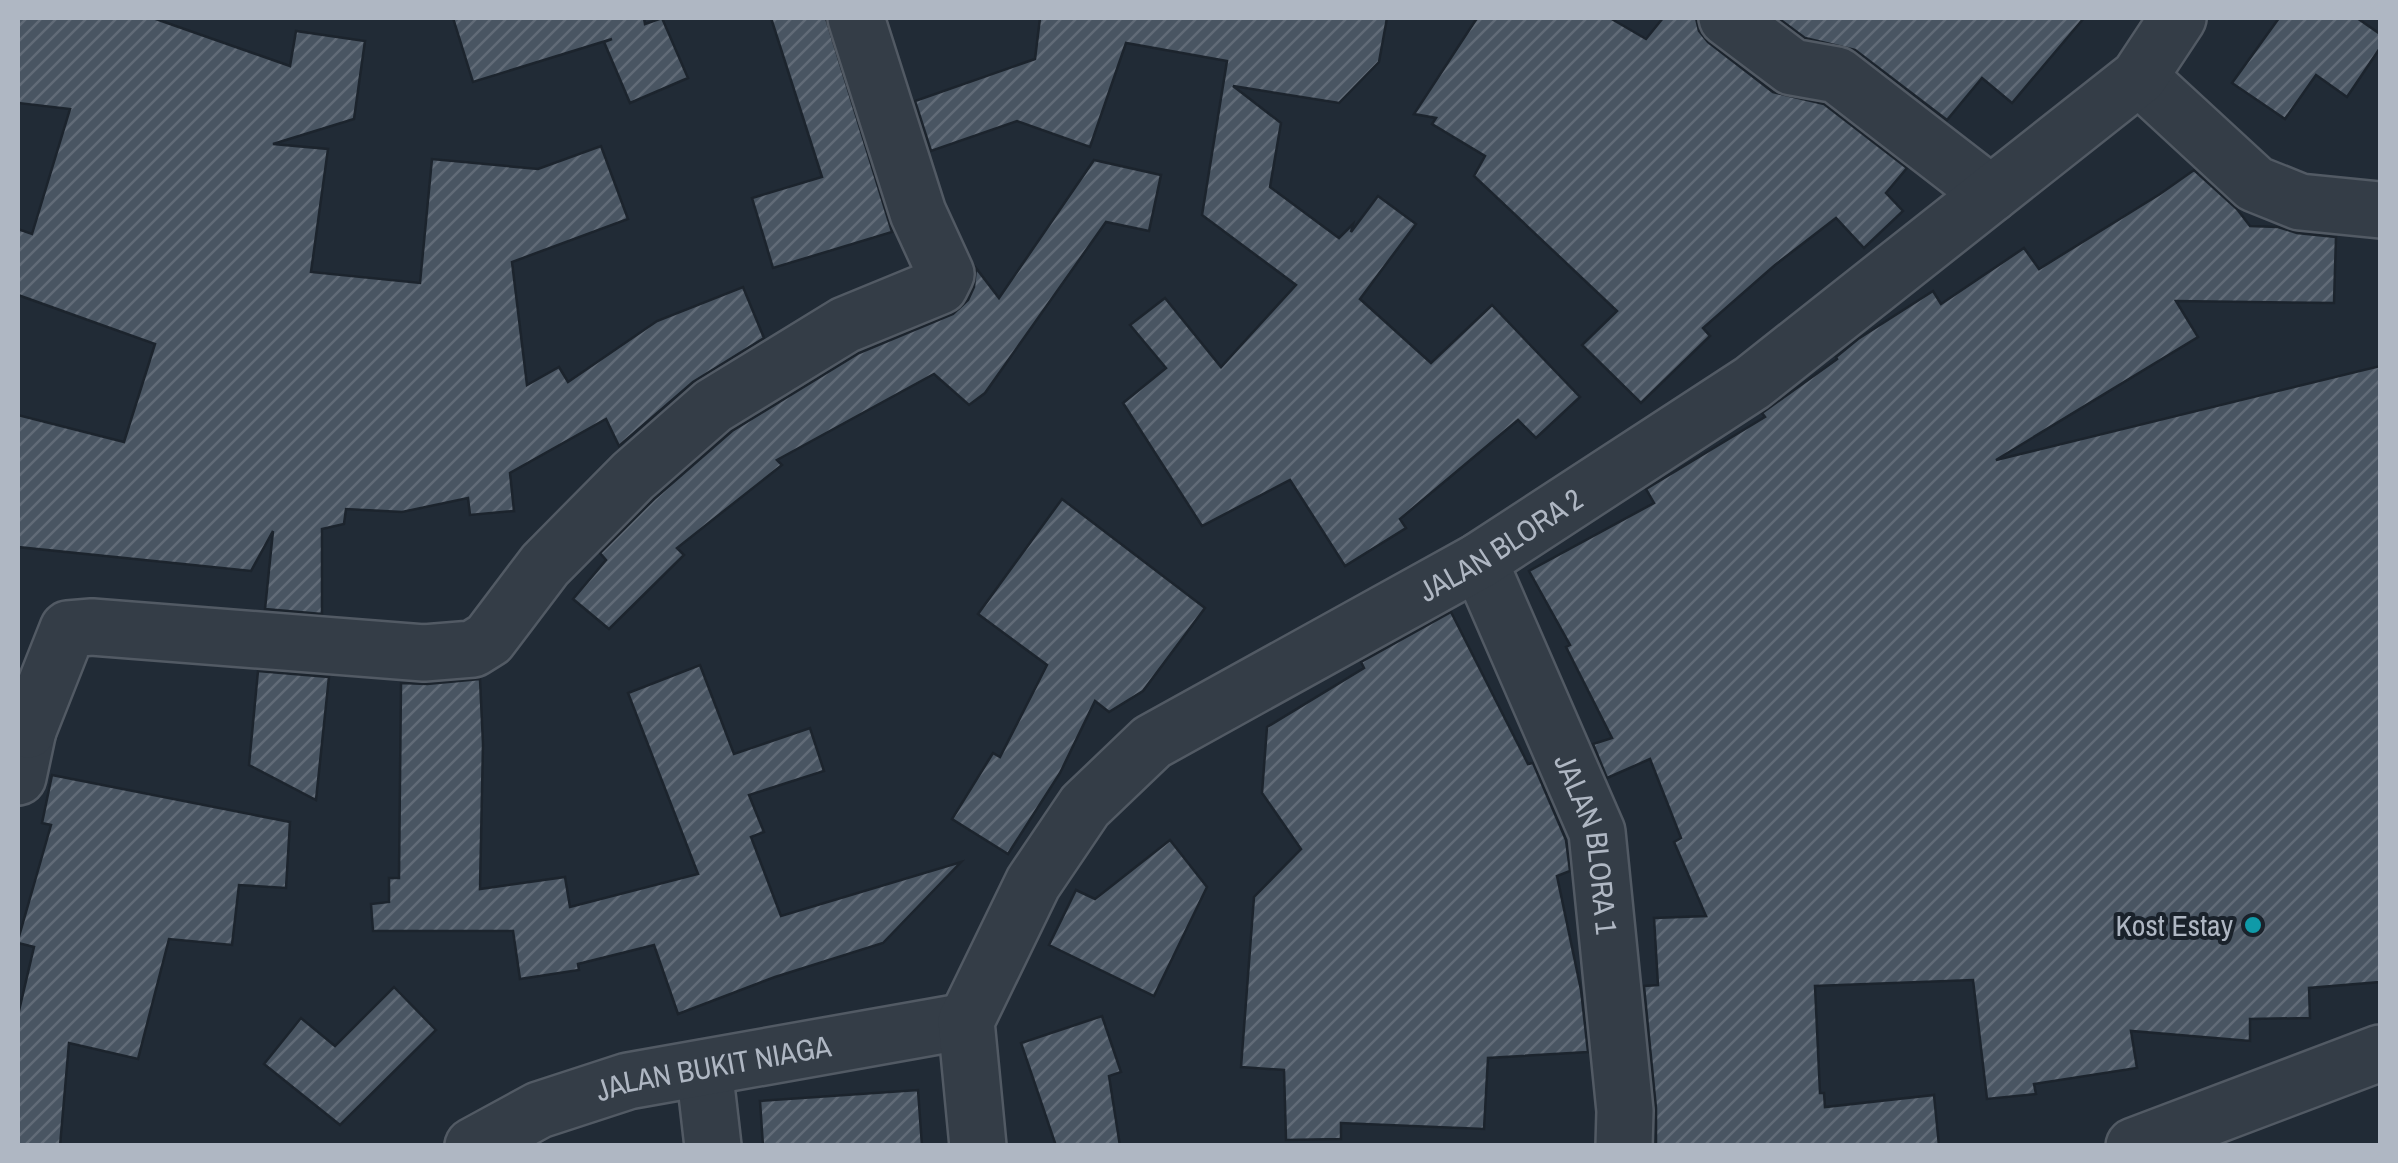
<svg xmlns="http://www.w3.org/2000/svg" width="2398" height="1163" viewBox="0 0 2398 1163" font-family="'Archivo Narrow',sans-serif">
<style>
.building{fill:url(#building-hatch);stroke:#1c242d;stroke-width:2.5}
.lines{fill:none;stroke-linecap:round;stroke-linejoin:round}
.minor-casing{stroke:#525a64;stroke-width:60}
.minor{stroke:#343d47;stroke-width:55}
.culture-dot{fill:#0f9aa8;stroke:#1a222b;stroke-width:4}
.labels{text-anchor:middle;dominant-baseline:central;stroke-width:8;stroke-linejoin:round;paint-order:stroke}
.street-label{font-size:30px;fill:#afb7c3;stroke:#1a222b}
.poi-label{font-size:30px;fill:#afb7c3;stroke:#1a222b;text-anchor:end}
</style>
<defs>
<pattern id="building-hatch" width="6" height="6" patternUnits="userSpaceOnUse" patternTransform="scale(2.5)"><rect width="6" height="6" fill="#495562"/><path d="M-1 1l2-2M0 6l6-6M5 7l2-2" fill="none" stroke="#616b77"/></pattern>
</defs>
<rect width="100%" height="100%" fill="#212b36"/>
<g class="building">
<path d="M 18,18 L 153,18 L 290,66 L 296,31 L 365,41 L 354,119 L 273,144 L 328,149 L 311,272 L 420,283 L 432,159 L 538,169 L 601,146 L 628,219 L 512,262 L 527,385 L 559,367 L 568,382 L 657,321 L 743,287 L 764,338 L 693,382 L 619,446 L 606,419 L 510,473 L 514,511 L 470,515 L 468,498 L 402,512 L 346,509 L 344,524 L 322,529 L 322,614 L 265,609 L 273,531 L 251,571 L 18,547 L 18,415 L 124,442 L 155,344 L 18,295 L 18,229 L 32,234 L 70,109 L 18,103 Z"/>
<path d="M 453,18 L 644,18 L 645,24 L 662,18 L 688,78 L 630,103 L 604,42 L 612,39 L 473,82 Z"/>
<path d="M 771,18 L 826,18 L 892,232 L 773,268 L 752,198 L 822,177 Z"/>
<path d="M 1040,18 L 1387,18 L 1379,62 L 1339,103 L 1233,86 L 1281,123 L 1270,187 L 1339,238 L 1353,224 L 1351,232 L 1378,196 L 1416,224 L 1360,299 L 1431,363 L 1492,305 L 1580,397 L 1536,438 L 1518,420 L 1400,519 L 1406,528 L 1345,566 L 1290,480 L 1202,526 L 1123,403 L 1166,368 L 1130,325 L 1165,298 L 1221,367 L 1296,285 L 1202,215 L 1227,61 L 1126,43 L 1090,147 L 1017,121 L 931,151 L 915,101 L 1035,59 Z"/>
<path d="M 1477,18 L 1610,18 L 1646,39 L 1663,18 L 1696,18 L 1699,31 L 1708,42 L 1773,92 L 1824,104 L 1907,168 L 1886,193 L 1903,211 L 1864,248 L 1836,218 L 1775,265 L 1703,328 L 1710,336 L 1641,403 L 1582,345 L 1617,311 L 1474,176 L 1485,156 L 1432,124 L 1436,118 L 1414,114 Z"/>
<path d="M 1778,18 L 2084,18 L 2012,103 L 1982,78 L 1947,120 L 1855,50 L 1805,38 Z"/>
<path d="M 2279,18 L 2357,18 L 2380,34 L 2380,48 L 2347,97 L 2316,75 L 2285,119 L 2232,83 Z"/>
<path d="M 1094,160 L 1161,175 L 1149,231 L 1106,222 L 985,393 L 969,405 L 934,374 L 777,460 L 782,465 L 677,548 L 684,555 L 609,629 L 573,599 L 606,560 L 600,553 L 654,499 L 732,431 L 859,353 L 953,314 L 968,300 L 974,287 L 976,268 L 999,298 Z"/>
<path d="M 2194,170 L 2237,209 L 2250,226 L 2278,227 L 2297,233 L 2336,237 L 2334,303 L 2176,301 L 2198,337 L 1996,460 L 2380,366 L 2380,982 L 2309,988 L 2310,1018 L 2250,1019 L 2250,1041 L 2131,1031 L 2137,1068 L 2034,1084 L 2036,1094 L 1987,1099 L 1973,980 L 1815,986 L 1820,1093 L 1824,1093 L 1825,1107 L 1934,1095 L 1939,1146 L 1656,1146 L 1656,1108 L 1644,986 L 1658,985 L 1654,918 L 1706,916 L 1674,842 L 1681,838 L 1650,759 L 1607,778 L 1593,744 L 1612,738 L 1566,647 L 1570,645 L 1529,571 L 1654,503 L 1646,489 L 1765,417 L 1762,413 L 1837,359 L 1836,357 L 1858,339 L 1933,291 L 1941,304 L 2024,248 L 2039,269 L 2160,194 Z"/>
<path d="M 1062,499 L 1205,608 L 1143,691 L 1109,712 L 1095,701 L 1060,773 L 1008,854 L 952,819 L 993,753 L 1000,757 L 1047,665 L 978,614 Z"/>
<path d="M 1451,612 L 1528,764 L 1533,763 L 1566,840 L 1570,871 L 1557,876 L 1581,990 L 1588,1052 L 1488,1058 L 1484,1129 L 1341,1123 L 1341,1139 L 1286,1140 L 1284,1070 L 1241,1067 L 1254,897 L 1301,849 L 1262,793 L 1267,727 L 1364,668 L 1361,662 Z"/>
<path d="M 700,665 L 734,754 L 810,728 L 824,771 L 749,795 L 764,832 L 751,837 L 781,916 L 961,862 L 883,943 L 775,977 L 678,1014 L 654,945 L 578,964 L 579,970 L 520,979 L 513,931 L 373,931 L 371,904 L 389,902 L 389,878 L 399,878 L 401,683 L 427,684 L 480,679 L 483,744 L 480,889 L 565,877 L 570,907 L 698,874 L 628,693 Z"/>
<path d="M 258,671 L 329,677 L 316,800 L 249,765 Z"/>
<path d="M 52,775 L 290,822 L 286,888 L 239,885 L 232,945 L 169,939 L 138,1059 L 69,1043 L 60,1146 L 18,1146 L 18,1015 L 34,947 L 18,943 L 18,940 L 51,825 L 42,823 Z"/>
<path d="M 1170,840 L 1207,887 L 1154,996 L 1049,945 L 1076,890 L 1095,899 Z"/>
<path d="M 394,987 L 436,1030 L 340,1125 L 264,1064 L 301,1018 L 335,1046 Z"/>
<path d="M 1102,1016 L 1121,1072 L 1109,1076 L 1120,1146 L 1056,1146 L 1021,1043 Z"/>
<path d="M 918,1090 L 922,1146 L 763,1146 L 760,1101 Z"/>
</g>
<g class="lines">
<g class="minor-casing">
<g id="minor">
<path d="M 1727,18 L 1792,67 L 1837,75 L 1991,194"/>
<path d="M 2139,77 L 2255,184 L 2300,202 L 2380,210"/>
<path id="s1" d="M 1479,561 L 1597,832 L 1625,1111 L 1624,1146"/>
<path d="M 18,715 L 28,730 L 18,777"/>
<path d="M 28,730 L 68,629 L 92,627 L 424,653 L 473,649 L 489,639 L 545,565 L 633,476 L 713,406 L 845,325 L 940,286 L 946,274 L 918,213 L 856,18"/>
<path d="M 704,1068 L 713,1146"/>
<path id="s2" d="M 473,1146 L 539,1110 L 628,1081 L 966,1021"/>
<path id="s3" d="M 978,1146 L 966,1021 L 1033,883 L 1085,806 L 1152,742 L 1479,561 L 1752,383 L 2139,77 L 2178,18"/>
<path d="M 2134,1146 L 2380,1053"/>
</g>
</g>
<use href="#minor" class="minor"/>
</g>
<circle class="culture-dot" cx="2253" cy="925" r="10"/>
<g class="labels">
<g class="street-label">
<text stroke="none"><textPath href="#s3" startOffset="865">JALAN BLORA 2</textPath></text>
<text stroke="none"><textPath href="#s1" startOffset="305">JALAN BLORA 1</textPath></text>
<text stroke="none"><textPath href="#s2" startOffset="255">JALAN BUKIT NIAGA</textPath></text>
</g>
<g class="poi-label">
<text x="2233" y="925">Kost Estay</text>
</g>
</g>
<rect width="2398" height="1163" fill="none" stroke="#afb7c3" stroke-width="40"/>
</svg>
